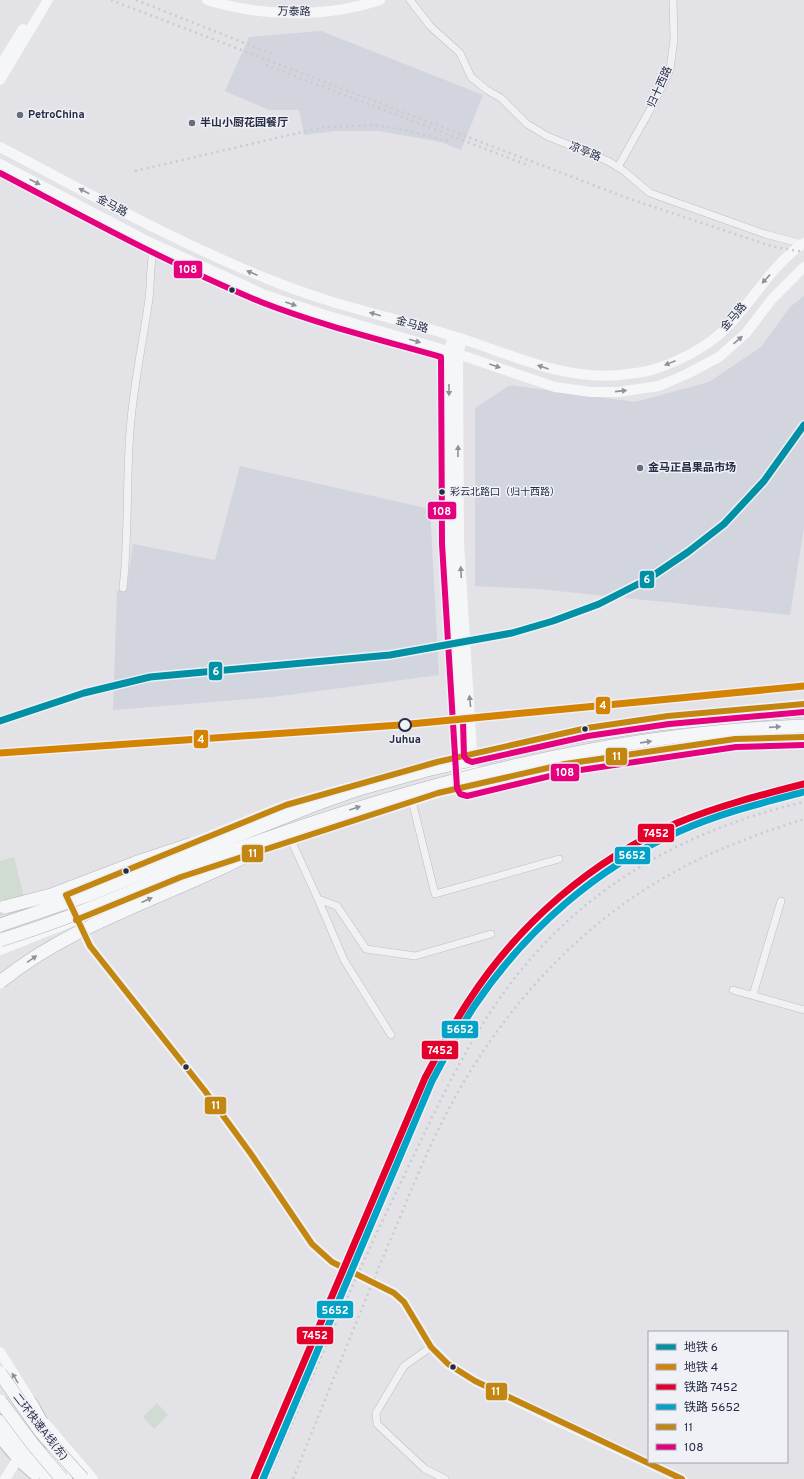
<svg xmlns="http://www.w3.org/2000/svg" width="804" height="1479" viewBox="0 0 804 1479" font-family="Overpass,'Noto Sans SC',sans-serif">
<style>
.built{fill:#d2d5de}
.green{fill:#d0dbd1}
.lines{fill:none;stroke-linecap:round;stroke-linejoin:round}
.street-casing{stroke:#bdbec3;stroke-width:8}
.primary-casing{stroke:#bdbfc5;stroke-width:14}
.street{stroke:#f1f1f4;stroke-width:7}
.secondary{stroke:#f5f6f7;stroke-width:10}
.primary{stroke:#f5f6f7;stroke-width:12}
.rail{stroke:#cacbcf;stroke-width:2.5;stroke-dasharray:2 4;stroke-linecap:butt}
.highway-bridge-casing{stroke:#b4b5bc;stroke-width:14;stroke-linecap:butt}
.highway-bridge{stroke:#f5f6f7;stroke-width:13}
.bus-1-casing{stroke:#eff1f7;stroke-width:9}
.bus-2-casing{stroke:#eff1f7;stroke-width:9}
.bus-1{stroke:#c38711;stroke-width:6}
.bus-2{stroke:#e5007d;stroke-width:6}
.rail-1-casing{stroke:#eff1f7;stroke-width:10}
.rail-2-casing{stroke:#eff1f7;stroke-width:10}
.rail-1{stroke:#e4002b;stroke-width:7}
.rail-2{stroke:#02a3c7;stroke-width:7}
.metro-1-casing{stroke:#eff1f7;stroke-width:10}
.metro-2-casing{stroke:#eff1f7;stroke-width:10}
.metro-1{stroke:#0290a4;stroke-width:7}
.metro-2{stroke:#d48303;stroke-width:7}
.oneway{fill:#8e909d}
.poi-dot{fill:#686b7c;stroke:#eff1f7;stroke-width:1.5}
.bus-dot{fill:#262b43;stroke:#eff1f7;stroke-width:1.5}
.stop-dot{fill:#eff1f7;stroke:#262b43;stroke-width:2}
.labels{text-anchor:middle;dominant-baseline:central;stroke-width:3;stroke-linejoin:round;paint-order:stroke}
.bus-label{font-size:10px;fill:#262b43;stroke:#eff1f7;text-anchor:start}
.street-label{font-size:11px;fill:#262b43;stroke:#eff1f7}
.poi-label{font-size:11px;font-weight:bold;fill:#262b43;stroke:#eff1f7;text-anchor:start}
.stop-label{font-size:11px;font-weight:bold;fill:#262b43;stroke:#eff1f7}
.line-badge{stroke:#eff1f7;stroke-width:1.5}
.badge-label{font-size:11px;text-anchor:middle;font-weight:bold;fill:#fff}
</style>
<rect width="100%" height="100%" fill="#e2e2e7"/>
<g class="built">
<path d="M 321,31 L 483,95 L 461,150 L 441,142 L 379,131 L 335,131 L 304,135 L 299,110 L 269,110 L 225,91 L 249,37 Z"/>
<path d="M 804,296 L 804,528 L 790,615 L 539,589 L 475,586 L 475,408 L 510,385 L 635,402 L 709,382 L 761,347 L 790,307 Z"/>
<path d="M 240,466 L 430,509 L 439,675 L 273,697 L 113,710 L 117,591 L 127,589 L 133,544 L 215,560 Z"/>
</g>
<g class="green">
<path d="M 14,857 L 27,909 L 0,916 L 0,861 Z"/>
<path d="M 157,1403 L 168,1415 L 154,1429 L 143,1417 Z"/>
</g>
<g class="lines">
<g class="street-casing">
<g id="street">
<path d="M 410,0 L 430,26 L 460,53 L 471,77 L 487,90 L 501,98 L 527,124 L 547,136 L 608,161 L 624,171 L 650,193 L 765,234 L 803,244"/>
<path d="M 618,167 L 655,101 L 670,69 L 674,39 L 673,0"/>
<path d="M 123,588 C 129,536 126,483 130,431 C 133,387 143,342 149,299 C 151,280 150,263 154,245"/>
<path d="M 412,801 L 435,894 L 559,859"/>
<path d="M 291,840 L 318,899 L 337,906 L 366,949 L 415,956 L 491,934"/>
<path d="M 318,899 L 344,960 L 391,1035"/>
<path d="M 733,990 L 804,1010"/>
<path d="M 753,995 L 781,901"/>
<path d="M 431,1347 L 404,1366 L 376,1413 L 377,1424 L 425,1469 L 445,1479"/>
</g>
</g>
<g class="primary-casing">
<g id="primary">
<path d="M 31,1403 L 45,1428 L 57,1463 L 66,1478"/>
<path d="M 0,1421 L 23,1451 L 48,1479"/>
<path d="M 0,1437 L 21,1462 L 35,1474"/>
</g>
</g>
<use href="#street" class="street"/>
<g class="secondary">
<path d="M 207,0 C 262,17 325,18 380,0"/>
<path d="M 0,66 L 23,29"/>
<path d="M 0,80 L 48,0"/>
<path d="M 0,147 C 88,193 175,242 268,279 C 328,304 392,317 453,336 C 512,354 565,383 628,374 C 637,373 646,372 655,369 C 682,360 711,345 731,323 C 756,296 773,264 804,243"/>
<path d="M 0,164 L 145,240 L 265,295 L 322,314 L 458,354 L 555,387 L 591,392 L 618,392 L 659,386 L 687,374 L 719,357 L 746,333 L 772,299 L 804,267"/>
<path d="M 453,336 L 449,351 L 450,544 L 465,785"/>
<path d="M 462,339 L 458,354 L 459,543 L 474,782"/>
<path d="M 653,719 L 804,704"/>
<path d="M 185,846 L 286,805 L 349,787"/>
<path d="M 261,849 L 438,793 L 565,764 L 735,739 L 804,737"/>
<path d="M 66,895 L 90,946 L 205,1091 L 251,1154 L 312,1244 L 332,1262 L 394,1293 L 404,1302 L 431,1347 L 448,1364 L 475,1381 L 549,1417 L 682,1479"/>
<path d="M 0,950 L 78,919"/>
<path d="M 0,1352 L 35,1408"/>
<path d="M 45,1423 L 93,1479"/>
<path d="M 5,1479 L 22,1452"/>
</g>
<use href="#primary" class="primary"/>
<g class="rail">
<path d="M 111,0 L 627,198 L 774,247 L 804,252"/>
<path d="M 136,0 L 272,54"/>
<path d="M 266,65 L 530,166"/>
<path d="M 135,171 L 324,127 L 369,125 L 396,128 L 449,141"/>
<path d="M 268,1479 C 311,1379 354,1279 402,1180 C 430,1122 457,1062 493,1008 C 568,896 675,832 804,802"/>
<path d="M 293,1479 C 325,1400 356,1322 389,1243 C 406,1204 421,1164 440,1126 C 492,1021 573,926 678,870 C 718,848 761,833 804,819"/>
</g>
<g class="highway-bridge-casing">
<g id="highway-bridge">
<path d="M 5,907 L 51,895 L 135,863 L 192,844"/>
<path d="M 0,925 L 88,895 L 314,805 L 359,789 L 427,770 L 573,737 L 658,724 L 804,710"/>
<path d="M 0,940 C 84,915 161,877 243,847 C 423,782 612,733 804,726"/>
<path d="M 0,982 C 79,918 180,894 266,845"/>
<path d="M 0,1373 L 41,1432 L 83,1479"/>
<path d="M 0,1401 L 34,1446 L 62,1479"/>
</g>
</g>
<use href="#highway-bridge" class="highway-bridge"/>
<g class="bus-1-casing">
<g id="bus-1">
<path d="M 76,920 L 181,877 L 438,793 L 565,764 L 735,739 L 804,737"/>
<path d="M 682,1479 L 475,1381 L 448,1364 L 431,1347 L 404,1302 L 394,1293 L 332,1262 L 312,1244 L 251,1154 L 205,1091 L 90,946 L 66,895 L 286,805 L 437,762 L 587,728 L 668,716 L 804,704"/>
</g>
</g>
<g class="bus-2-casing">
<g id="bus-2">
<path d="M 0,173 C 86,218 171,265 261,302 C 320,325 381,340 441,357 L 442,544 L 457,788 L 460,794 L 467,796 L 567,772 L 736,747 L 804,745"/>
<path d="M 463,722 L 464,756 L 467,760 L 472,762 L 588,736 L 669,724 L 804,712"/>
</g>
</g>
<use href="#bus-1" class="bus-1"/>
<use href="#bus-2" class="bus-2"/>
<g class="rail-1-casing">
<path id="rail-1" d="M 254,1479 L 425,1078 C 439,1052 452,1026 468,1002 C 518,924 592,860 677,823 C 718,806 761,795 804,784"/>
</g>
<g class="rail-2-casing">
<path id="rail-2" d="M 263,1479 L 432,1081 C 446,1055 459,1029 475,1005 C 526,930 597,867 680,831 C 720,813 762,803 804,792"/>
</g>
<use href="#rail-1" class="rail-1"/>
<use href="#rail-2" class="rail-2"/>
<g class="metro-1-casing">
<path id="metro-1" d="M 0,721 L 84,693 L 150,677 L 390,655 L 512,633 L 553,621 L 599,604 L 648,579 L 688,552 L 724,524 L 764,481 L 804,425"/>
</g>
<g class="metro-2-casing">
<path id="metro-2" d="M 0,753 L 400,725 L 804,686"/>
</g>
<use href="#metro-1" class="metro-1"/>
<use href="#metro-2" class="metro-2"/>
</g>
<defs><path id="oneway-solid" d="M-6-.8H1V-3.2L6.5 0L1 3.2V.8H-6Z"/></defs>
<g class="oneway">
<use href="#oneway-solid" transform="translate(35 182) rotate(27)"/>
<use href="#oneway-solid" transform="translate(84 191) rotate(-152)"/>
<use href="#oneway-solid" transform="translate(252 273) rotate(-157)"/>
<use href="#oneway-solid" transform="translate(766 279) rotate(133)"/>
<use href="#oneway-solid" transform="translate(291 304) rotate(19)"/>
<use href="#oneway-solid" transform="translate(375 314) rotate(-164)"/>
<use href="#oneway-solid" transform="translate(738 340) rotate(-41)"/>
<use href="#oneway-solid" transform="translate(415 341) rotate(16)"/>
<use href="#oneway-solid" transform="translate(670 363) rotate(158)"/>
<use href="#oneway-solid" transform="translate(495 366) rotate(19)"/>
<use href="#oneway-solid" transform="translate(543 367) rotate(-161)"/>
<use href="#oneway-solid" transform="translate(449 390) rotate(90)"/>
<use href="#oneway-solid" transform="translate(621 391) rotate(-6)"/>
<use href="#oneway-solid" transform="translate(458 451) rotate(-89)"/>
<use href="#oneway-solid" transform="translate(461 572) rotate(-93)"/>
<use href="#oneway-solid" transform="translate(470 701) rotate(-96)"/>
<use href="#oneway-solid" transform="translate(775 727) rotate(-4)"/>
<use href="#oneway-solid" transform="translate(646 742) rotate(-8)"/>
<use href="#oneway-solid" transform="translate(355 808) rotate(-19)"/>
<use href="#oneway-solid" transform="translate(147 900) rotate(-24)"/>
<use href="#oneway-solid" transform="translate(32 959) rotate(-34)"/>
<use href="#oneway-solid" transform="translate(15 1378) rotate(-121)"/>
</g>
<g class="poi-dot">
<circle cx="20" cy="115" r="4"/>
<circle cx="192" cy="123" r="4"/>
<circle cx="640" cy="468" r="4"/>
</g>
<g class="bus-dot">
<circle cx="232" cy="290" r="3.5"/>
<circle cx="442" cy="492" r="3.5"/>
<circle cx="585" cy="729" r="3.5"/>
<circle cx="126" cy="871" r="3.5"/>
<circle cx="186" cy="1067" r="3.5"/>
<circle cx="453" cy="1367" r="3.5"/>
</g>
<circle class="stop-dot" cx="405" cy="725" r="6"/>
<g class="labels">
<g class="bus-label">
<text x="450" y="492">彩云北路口（归十西路）</text>
</g>
<g class="street-label">
<text transform="translate(294 12) rotate(1)">万泰路</text>
<text transform="translate(660 87) rotate(-66)">归十西路</text>
<text transform="translate(585 152) rotate(22)">凉亭路</text>
<text transform="translate(112 206) rotate(28)">金马路</text>
<text transform="translate(734 317) rotate(-49)">金马路</text>
<text transform="translate(412 325) rotate(16)">金马路</text>
<text transform="translate(40 1427) rotate(52)">二环快速A线(东)</text>
</g>
<g class="poi-label">
<text x="28" y="115">PetroChina</text>
<text x="200" y="123">半山小厨花园餐厅</text>
<text x="648" y="468">金马正昌果品市场</text>
</g>
<g class="stop-label">
<text x="405" y="740">Juhua</text>
</g>
</g>
<g class="line-badge">
<rect x="173" y="260" width="30" height="19" rx="4" fill="#e5007d"/>
<rect x="427" y="501" width="30" height="19" rx="4" fill="#e5007d"/>
<rect x="639" y="570" width="16" height="19" rx="4" fill="#0290a4"/>
<rect x="208" y="661" width="15" height="20" rx="4" fill="#0290a4"/>
<rect x="595" y="696" width="16" height="19" rx="4" fill="#d48303"/>
<rect x="193" y="729" width="16" height="20" rx="4" fill="#d48303"/>
<rect x="605" y="747" width="23" height="19" rx="4" fill="#c38711"/>
<rect x="550" y="763" width="30" height="19" rx="4" fill="#e5007d"/>
<rect x="637" y="823" width="38" height="20" rx="4" fill="#e4002b"/>
<rect x="241" y="844" width="23" height="19" rx="4" fill="#c38711"/>
<rect x="614" y="846" width="37" height="19" rx="4" fill="#02a3c7"/>
<rect x="441" y="1020" width="38" height="19" rx="4" fill="#02a3c7"/>
<rect x="421" y="1040" width="38" height="20" rx="4" fill="#e4002b"/>
<rect x="204" y="1096" width="23" height="19" rx="4" fill="#c38711"/>
<rect x="316" y="1300" width="38" height="19" rx="4" fill="#02a3c7"/>
<rect x="296" y="1326" width="38" height="19" rx="4" fill="#e4002b"/>
<rect x="485" y="1382" width="23" height="19" rx="4" fill="#c38711"/>
</g>
<g class="badge-label">
<text x="188" y="273">108</text>
<text x="442" y="515">108</text>
<text x="647" y="583">6</text>
<text x="216" y="675">6</text>
<text x="603" y="709">4</text>
<text x="201" y="743">4</text>
<text x="617" y="760">11</text>
<text x="565" y="776">108</text>
<text x="656" y="837">7452</text>
<text x="253" y="857">11</text>
<text x="632" y="859">5652</text>
<text x="460" y="1033">5652</text>
<text x="440" y="1054">7452</text>
<text x="216" y="1109">11</text>
<text x="335" y="1314">5652</text>
<text x="315" y="1339">7452</text>
<text x="496" y="1395">11</text>
</g>
<rect x="648" y="1331" width="140" height="132" fill="#eff1f7" stroke="#9fa2af"/>
<rect x="656" y="1344" width="20" height="6" fill="#0290a4" stroke="#9fa2af"/>
<text x="684" y="1351" font-size="12" fill="#262b43">地铁 6</text>
<rect x="656" y="1364" width="20" height="6" fill="#d48303" stroke="#9fa2af"/>
<text x="684" y="1371" font-size="12" fill="#262b43">地铁 4</text>
<rect x="656" y="1384" width="20" height="6" fill="#e4002b" stroke="#9fa2af"/>
<text x="684" y="1391" font-size="12" fill="#262b43">铁路 7452</text>
<rect x="656" y="1404" width="20" height="6" fill="#02a3c7" stroke="#9fa2af"/>
<text x="684" y="1411" font-size="12" fill="#262b43">铁路 5652</text>
<rect x="656" y="1424" width="20" height="6" fill="#c38711" stroke="#9fa2af"/>
<text x="684" y="1431" font-size="12" fill="#262b43">11</text>
<rect x="656" y="1444" width="20" height="6" fill="#e5007d" stroke="#9fa2af"/>
<text x="684" y="1451" font-size="12" fill="#262b43">108</text>
</svg>
